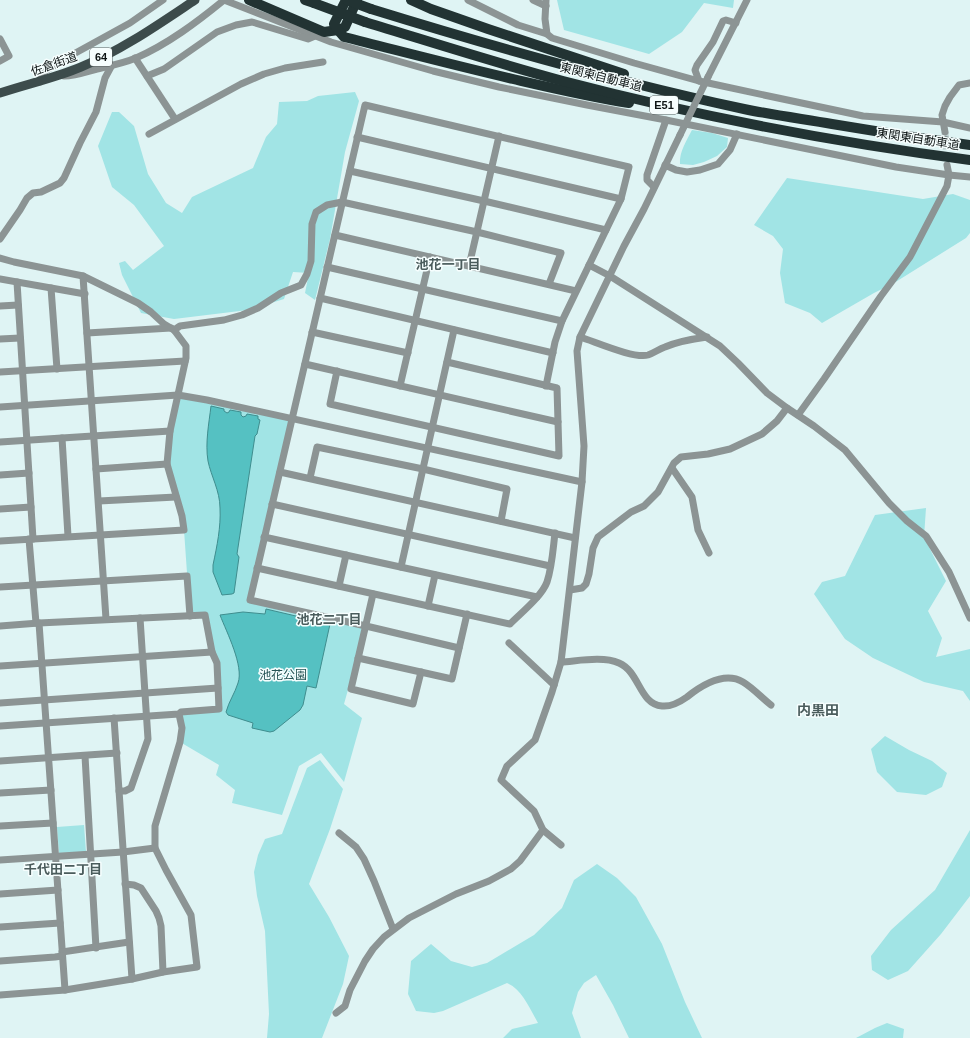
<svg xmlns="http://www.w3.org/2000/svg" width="970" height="1038" viewBox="0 0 970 1038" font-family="Arial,'Noto Sans JP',sans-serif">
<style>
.green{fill:#a1e4e5}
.water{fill:#55c1c2;stroke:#3f8d8e}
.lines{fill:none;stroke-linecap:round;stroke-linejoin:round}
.minor-tunnel{stroke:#c0d2d2;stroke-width:7;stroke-dasharray:7 3.5;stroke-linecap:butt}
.minor{stroke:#8c9494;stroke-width:7}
.major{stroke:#3d4c4c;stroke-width:9}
.highway{stroke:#233;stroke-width:10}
.minor-bridge{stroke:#8c9494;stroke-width:7}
.highway-bridge{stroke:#233;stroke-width:10}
.labels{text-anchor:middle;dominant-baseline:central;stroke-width:3;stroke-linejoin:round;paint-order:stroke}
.shield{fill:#f6fefe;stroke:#535a5a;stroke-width:1}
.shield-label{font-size:11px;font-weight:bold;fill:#0d1414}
.street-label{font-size:12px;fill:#0d1414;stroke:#f6fefe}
.park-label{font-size:12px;fill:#235354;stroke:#f6fefe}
.neighbourhood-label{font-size:13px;font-weight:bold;fill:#4a5c5c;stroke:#f6fefe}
.quarter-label{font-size:14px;font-weight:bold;fill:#4a5c5c;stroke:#f6fefe}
</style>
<rect width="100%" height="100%" fill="#dff4f4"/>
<g class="green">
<path d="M 557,0 L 734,0 L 733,8 L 704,3 L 682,32 L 649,54 L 564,30 Z"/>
<path d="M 355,92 L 359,101 L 345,152 L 330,239 L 315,300 L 305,293 L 309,273 L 293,272 L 284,299 L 248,310 L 174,319 L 141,313 L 122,275 L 119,263 L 125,261 L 133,270 L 164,246 L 134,205 L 112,187 L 98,146 L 112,112 L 119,112 L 134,126 L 148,174 L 166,203 L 182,213 L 192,197 L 253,168 L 266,137 L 277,124 L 279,102 L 307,101 L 318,96 Z"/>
<path d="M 692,130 L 712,133 L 728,138 L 727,147 L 717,156 L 704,162 L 693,165 L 680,164 C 679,152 687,140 692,130 Z"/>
<path d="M 787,178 L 923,199 L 953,194 L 970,200 L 970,233 L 966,238 L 894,283 L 874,293 L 822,323 L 810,313 L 785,303 L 780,273 L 783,249 L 773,236 L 754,225 Z"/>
<path d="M 178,395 L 292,418 L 250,600 L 366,626 L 344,704 L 362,718 L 344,782 L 321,753 L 299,766 L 282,815 L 232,803 L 235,790 L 216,775 L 219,765 L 180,742 L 181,712 L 215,709 L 218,688 L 205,615 L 190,616 L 184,530 L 167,464 Z"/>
<path d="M 926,508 L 924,537 L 946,581 L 928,611 L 942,638 L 936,657 L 970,649 L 970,701 L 963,691 L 924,682 L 873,658 L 845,639 L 814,594 L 822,582 L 845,576 L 875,515 Z"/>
<path d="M 885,736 L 909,750 L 932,761 L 947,773 L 942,787 L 926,795 L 897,792 L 877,772 L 871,749 Z"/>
<path d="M 320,760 L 343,789 L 330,829 L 309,884 L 329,917 L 349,956 L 343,984 L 322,1038 L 267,1038 L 269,1014 L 265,931 L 257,896 L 254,872 L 258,855 L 265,839 L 282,834 L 307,768 Z"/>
<path d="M 84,825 L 86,852 L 59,853 L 57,827 Z"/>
<path d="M 970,830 L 970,896 L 941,934 L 908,971 L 888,980 L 872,970 L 871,956 L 891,930 L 935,890 Z"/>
<path d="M 597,864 L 617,878 L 636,897 L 662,944 L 685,1002 L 702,1038 L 629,1038 L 613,1005 L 596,975 L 584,983 L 578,992 L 572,1013 L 581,1038 L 503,1038 L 512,1029 L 538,1023 C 530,1009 522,989 507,983 L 443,1011 L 434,1013 L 416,1011 L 408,994 L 411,961 L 431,944 L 451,961 L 472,967 L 487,963 L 534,935 L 562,908 L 574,880 Z"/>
<path d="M 887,1023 L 904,1029 L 903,1038 L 856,1038 L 875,1028 Z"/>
</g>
<g class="water">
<path d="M 211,406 L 224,409 L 224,411 L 227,413 L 229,412 L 230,410 L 241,412 L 241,415 L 243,417 L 246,416 L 247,414 L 258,416 L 258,419 L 260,420 L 257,434 L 255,436 L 237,554 L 239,557 L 234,593 L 232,594 L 222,595 L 213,572 L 213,565 C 217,546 221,527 220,508 C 220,491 211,476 208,461 C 205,443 209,423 211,406 Z"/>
<path d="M 266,609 L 330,624 L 316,688 L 307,686 L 303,705 L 300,710 L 274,731 L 270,732 L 252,728 L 253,723 L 228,715 L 226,712 C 229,701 235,693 238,683 C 244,666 227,633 220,615 L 243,612 L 265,614 Z"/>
</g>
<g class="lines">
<path class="minor-tunnel" d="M 945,132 L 947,160"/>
<g class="minor">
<path d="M 224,0 L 331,42 L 433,71 L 499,87 L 587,105 L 666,120 L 896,167 L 949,175 L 970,177"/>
<path d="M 468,0 L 518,25 L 547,34"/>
<path d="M 533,0 L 546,6"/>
<path d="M 546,0 L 545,19 L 547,34 L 552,38 L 634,63 L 699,81 L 778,98 L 863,116 L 943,122 L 970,128"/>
<path d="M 0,39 L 9,56 L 0,61"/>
<path d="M 135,58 L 175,119"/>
<path d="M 64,76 C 75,76 86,72 97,69 C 110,66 124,63 136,58 C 168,44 197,22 224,0"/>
<path d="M 147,76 L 164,69 L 217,32 L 236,25 L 252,22 L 308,39 L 315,36"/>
<path d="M 708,77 L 747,0"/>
<path d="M 699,81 L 695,70 L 697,65 L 713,42 L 723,21 L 726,20 L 736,23"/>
<path d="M 40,82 L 42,73 L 70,56 L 130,23 L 163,0"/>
<path d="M 945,132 L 942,115 L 945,106 L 950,97 L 959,85 L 970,83"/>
<path d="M 149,134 L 241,84 L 264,74 L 285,68 L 323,62"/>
<path d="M 357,137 L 621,199"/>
<path d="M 665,165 L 676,170 L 687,172 L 700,170 L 718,164 L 730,150 L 737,134"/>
<path d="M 350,171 L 484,201 L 606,230"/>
<path d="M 654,187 L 647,180 L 647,175 L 666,120"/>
<path d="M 335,235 L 576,291"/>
<path d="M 0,239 L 20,210 L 27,198 L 33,193 L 41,192 L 60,183 L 64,178 L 80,143 L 96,112 L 105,78 L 112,65"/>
<path d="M 0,258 L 14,262 L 83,276 L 138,303 L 151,312 L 164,324 L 174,330 L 186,346 L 186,358 L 170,431 L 167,464 L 182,516 L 184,530 L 0,541"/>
<path d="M 589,265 L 610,276 L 720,346 L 738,363 L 767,393 L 787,408 L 814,426 L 845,450 L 889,503 L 907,521 L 926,536 L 949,572 L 970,618"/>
<path d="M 469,266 L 499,136"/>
<path d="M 327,267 L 562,321"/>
<path d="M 83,276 L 106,619"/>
<path d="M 0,279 L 85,294"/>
<path d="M 17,282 L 33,539"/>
<path d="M 51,288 L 57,369"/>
<path d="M 320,298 L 553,353"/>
<path d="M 0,306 L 18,305"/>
<path d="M 174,330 L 180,326 L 224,320 L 242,315 L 258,308 L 281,293 L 301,285 L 307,274 L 311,261 L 312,224 L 316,212 L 327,205 L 342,202 L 477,232 L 561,253 L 549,284"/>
<path d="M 312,332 L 408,353"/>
<path d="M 87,333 L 171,328"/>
<path d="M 580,337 C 596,342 634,359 648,355 C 654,353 659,349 665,347 C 679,341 692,339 707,337"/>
<path d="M 0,339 L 20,338"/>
<path d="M 305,364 L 558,422"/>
<path d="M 337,371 L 330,404 L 559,456 L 557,388 L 447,362"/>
<path d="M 0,372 L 185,361"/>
<path d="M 400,386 L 430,257"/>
<path d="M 0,407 L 178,395 L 207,400 L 582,482"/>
<path d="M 798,415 L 824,379 L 881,296 L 910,257 L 947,186 L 949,175 L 947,165"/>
<path d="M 62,438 L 68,536"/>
<path d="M 0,442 L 170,431"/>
<path d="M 672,468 L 692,497 L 698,530 L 709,553"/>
<path d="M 96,469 L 167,464"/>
<path d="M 280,472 L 575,538"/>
<path d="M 0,475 L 29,473"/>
<path d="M 310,478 L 317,447 L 423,469 L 507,489 L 501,521"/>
<path d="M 99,501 L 176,497"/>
<path d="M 272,504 L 550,566"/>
<path d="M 0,509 L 31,507"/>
<path d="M 264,537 L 537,597"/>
<path d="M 29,539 L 36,623"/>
<path d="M 401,567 L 454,330"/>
<path d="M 257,568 L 510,624 C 521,613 542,596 547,582 C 552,567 553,549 555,533"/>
<path d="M 339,586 L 346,555"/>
<path d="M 0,587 L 187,576 L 190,616"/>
<path d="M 570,590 L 582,588 L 586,584 L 589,574 L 593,548 L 598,537 L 631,512 L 644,506 L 658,492 L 674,463 L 681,457 L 708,454 L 730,449 L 762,434 L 777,421 L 787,408"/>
<path d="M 373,594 L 351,689 L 413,704 L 421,672"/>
<path d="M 428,606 L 435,575"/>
<path d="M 39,623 L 65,990"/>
<path d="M 0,626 L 39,623 L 205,615 L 212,652 L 217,663 L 219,709 L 181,712 L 179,714 L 0,726"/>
<path d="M 509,643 L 554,685"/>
<path d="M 459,648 L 366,626 L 250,600 L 365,105 L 629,167 L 621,199 L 562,321 L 555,342 L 546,386"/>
<path d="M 358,658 L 452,679 L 467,614"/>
<path d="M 561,662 C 578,661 603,656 619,663 C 640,672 639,704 662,706 C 672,707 680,702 687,697 C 702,685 724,671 743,682 C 753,688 762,698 771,705"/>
<path d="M 0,666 L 212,652"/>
<path d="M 0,703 L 218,688"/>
<path d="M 114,718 L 132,979"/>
<path d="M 85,756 L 96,948"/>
<path d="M 0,761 L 117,753"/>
<path d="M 119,791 L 125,791 L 131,788 L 148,739 L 140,618"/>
<path d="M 0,793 L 51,790"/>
<path d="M 0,826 L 53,823"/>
<path d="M 339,833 L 356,847 L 364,859 L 374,881 L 393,929"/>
<path d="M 561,845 L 543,830 L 534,811 L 501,780 L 507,766 L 535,740 L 552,692 L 561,662 L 582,482 L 584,446 L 577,351 L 580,337 L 624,246 L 644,209 L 680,135"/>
<path d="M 0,860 L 123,852 L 155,848"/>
<path d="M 125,884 L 134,885 L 141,888 L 156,911 L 159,918 L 161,926 L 163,972"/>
<path d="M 0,894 L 58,890"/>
<path d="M 0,927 L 60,923"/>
<path d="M 62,952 L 129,942"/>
<path d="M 0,961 L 55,957 L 62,956"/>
<path d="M 0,995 L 65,990 L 132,979 L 163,972 L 197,967 L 191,915 L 166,870 L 155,848 L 155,826 L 180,742 L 182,728 L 179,714"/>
<path d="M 336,1013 L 345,1006 L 350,990 L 365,961 L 373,949 L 384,937 L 409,918 L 456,894 L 489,881 L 511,869 L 520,861 L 543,830"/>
</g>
<path class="major" d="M 0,93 C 27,84 55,78 81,67 C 122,50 159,24 195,0"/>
<g class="highway">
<path d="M 249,0 L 324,32 L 338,30 L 345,27 L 357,0"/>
<path d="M 305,0 L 314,3"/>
<path d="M 346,0 L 334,24 L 338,30 L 344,37 C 400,51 457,66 513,79 C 552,88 590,97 629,103"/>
<path d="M 411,0 L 431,9 L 488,29 L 624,74"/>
<path d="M 371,9 C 494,47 618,82 744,109 C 773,115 803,119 832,124 C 878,132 924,139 970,145"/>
<path d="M 365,22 C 431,42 496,63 563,81 C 697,116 833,142 970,160"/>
</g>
<path class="minor-bridge" d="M 680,135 L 708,77"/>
<g class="highway-bridge">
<path d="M 347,0 L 371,9"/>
<path d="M 314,3 L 365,22"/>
</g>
</g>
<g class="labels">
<g class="shield">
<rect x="90" y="48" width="22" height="18" rx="3"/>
<rect x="650" y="96" width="28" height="18" rx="3"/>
</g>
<g class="shield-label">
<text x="101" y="57">64</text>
<text x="664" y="105">E51</text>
</g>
<g class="street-label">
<text transform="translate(54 64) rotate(-20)">佐倉街道</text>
<text transform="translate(601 77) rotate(14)">東関東自動車道</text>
<text transform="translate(918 139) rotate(9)">東関東自動車道</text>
</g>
<g class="park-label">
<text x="283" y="675">池花公園</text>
</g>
<g class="neighbourhood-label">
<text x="448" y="264">池花一丁目</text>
<text x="329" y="619">池花二丁目</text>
<text x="63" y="869">千代田二丁目</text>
</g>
<g class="quarter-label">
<text x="818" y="710">内黒田</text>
</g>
</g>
</svg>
